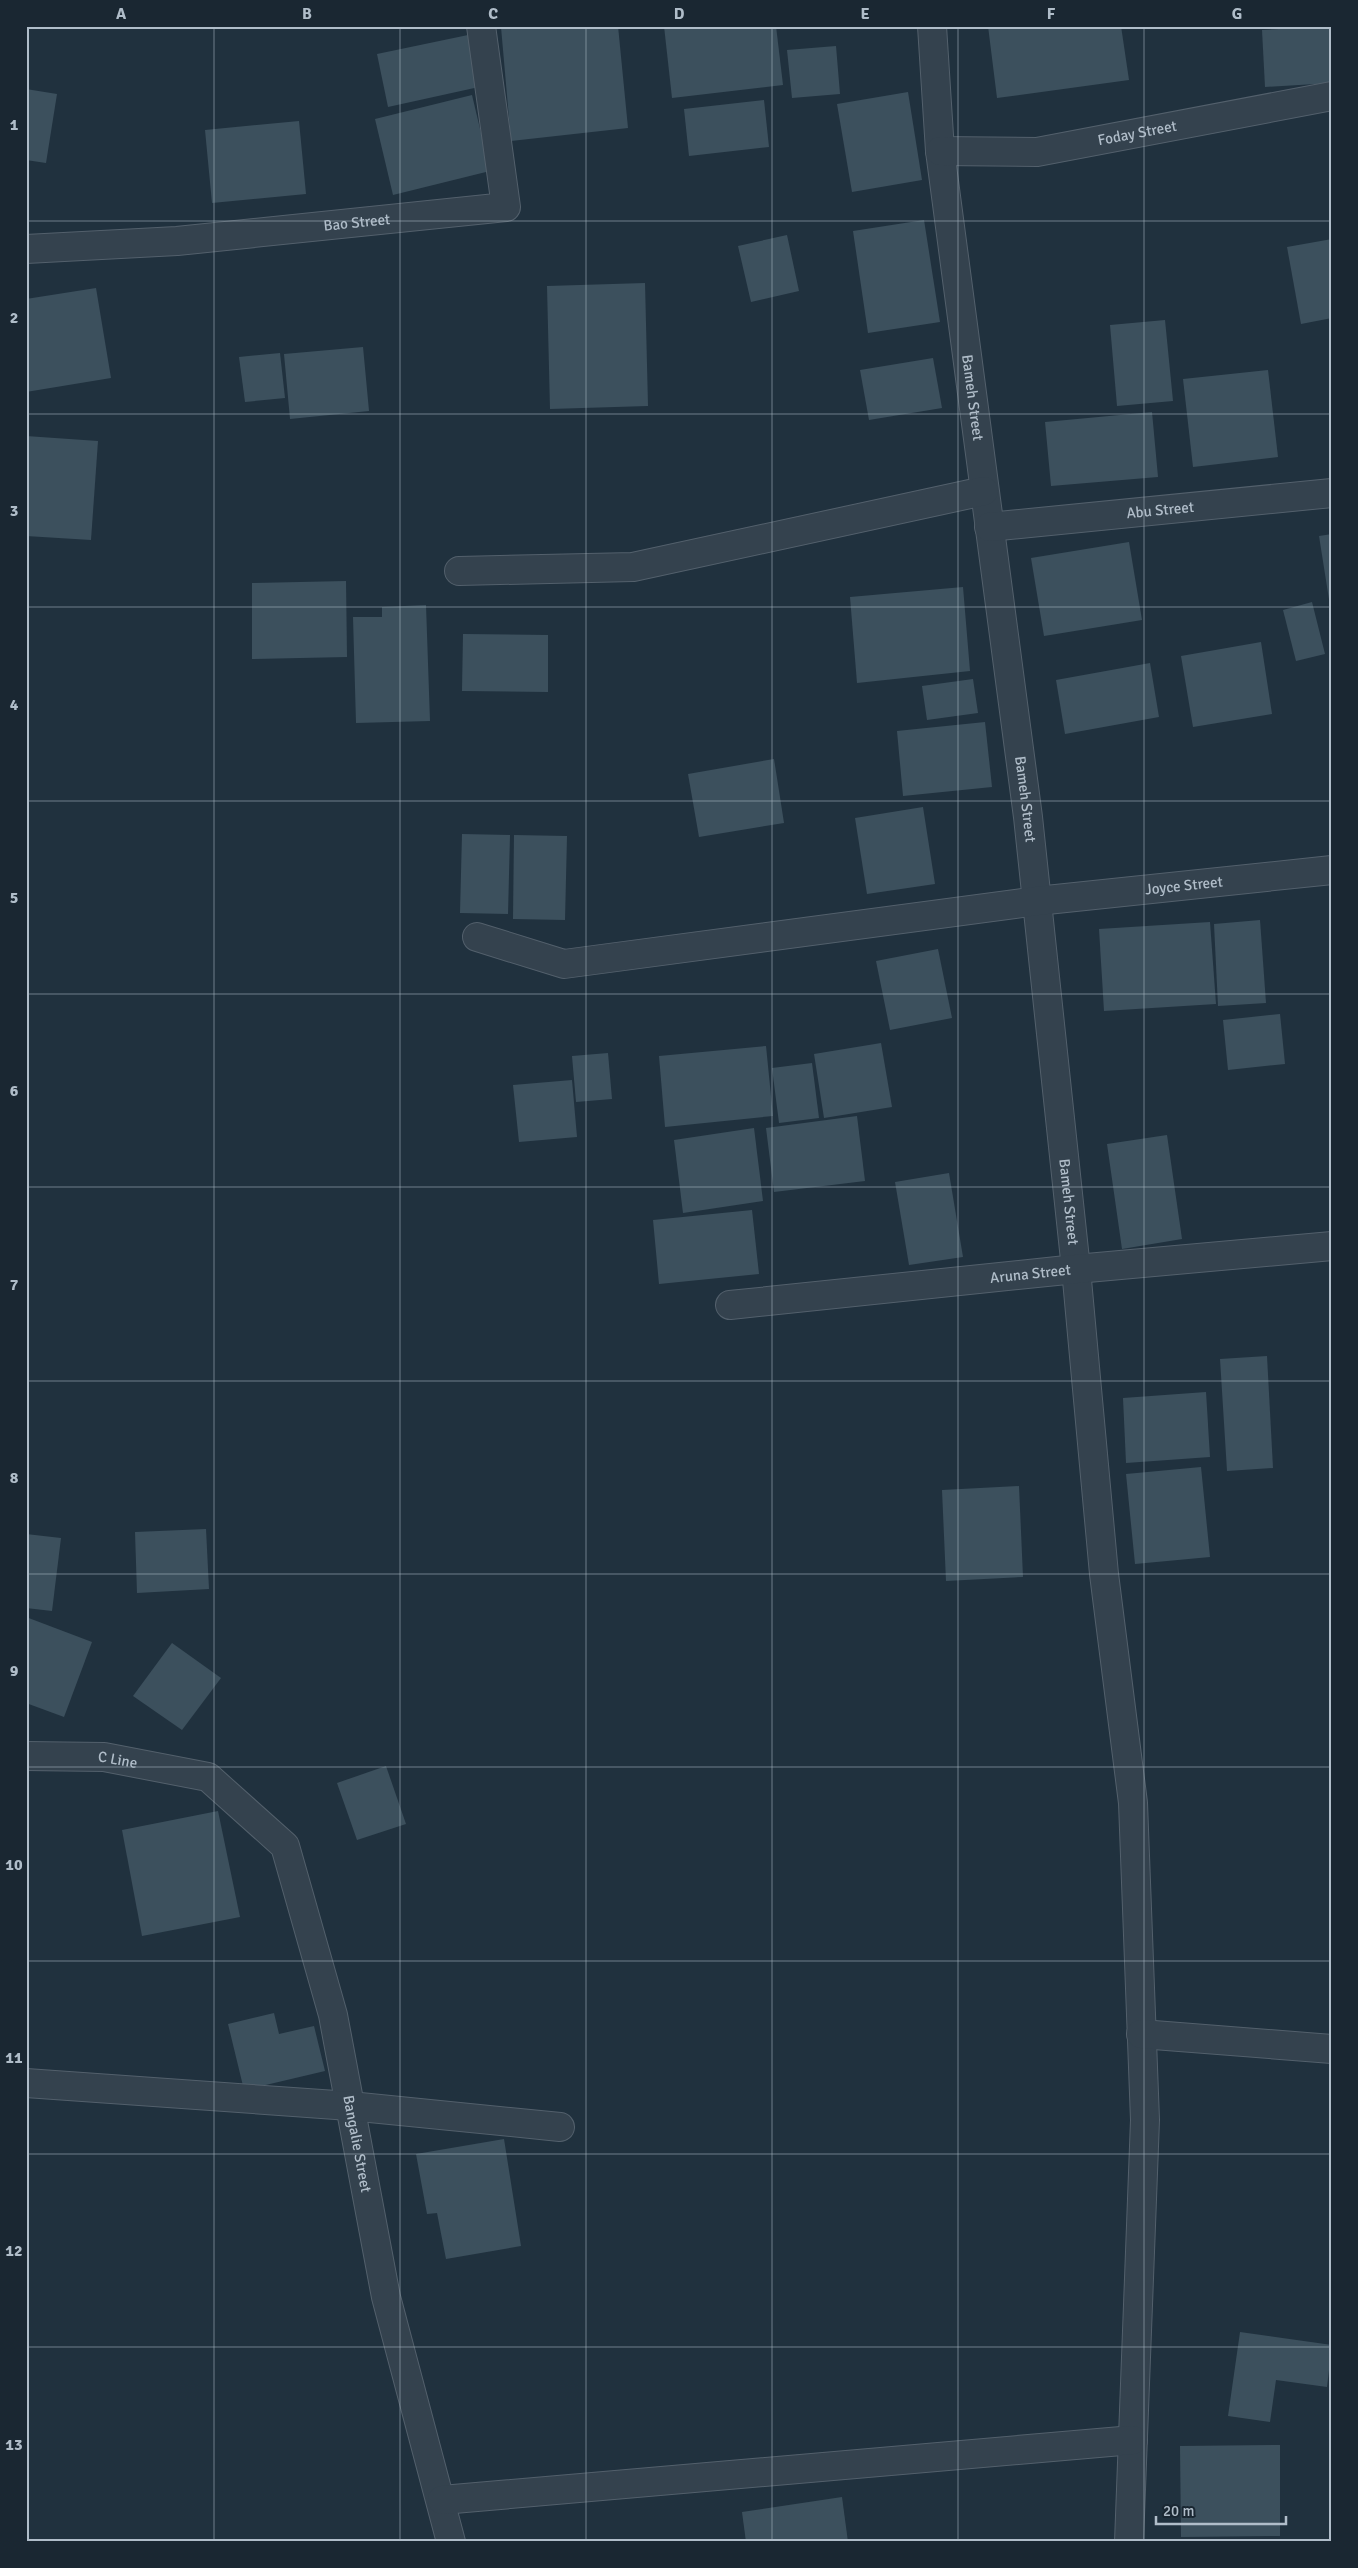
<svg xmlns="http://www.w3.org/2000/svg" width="1358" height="2568" viewBox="0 0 1358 2568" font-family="Signika,sans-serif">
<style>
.building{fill:#3c505d}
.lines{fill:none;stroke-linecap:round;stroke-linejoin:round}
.street-casing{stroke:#53606c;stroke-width:30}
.street{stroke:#34424e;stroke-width:28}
.grid{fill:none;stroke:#b0bdc9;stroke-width:1;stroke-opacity:0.55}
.labels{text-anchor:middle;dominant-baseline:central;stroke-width:5;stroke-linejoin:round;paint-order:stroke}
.street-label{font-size:15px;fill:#b0bdc9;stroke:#1a2732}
.neatline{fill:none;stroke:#b0bdc9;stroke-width:2}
.grid-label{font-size:16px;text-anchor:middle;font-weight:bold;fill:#b0bdc9}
</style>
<rect width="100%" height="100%" fill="#20313e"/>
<g class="building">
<path d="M 618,26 L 628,128 L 511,141 L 501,27 Z"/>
<path d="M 664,26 L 776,26 L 783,85 L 672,98 Z"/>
<path d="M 988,26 L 1121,26 L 1129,80 L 997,98 Z"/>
<path d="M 1330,26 L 1332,83 L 1265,87 L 1262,30 Z"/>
<path d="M 468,35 L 479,87 L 388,107 L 377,54 Z"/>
<path d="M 836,46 L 840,94 L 792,98 L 787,50 Z"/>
<path d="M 26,89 L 57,94 L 46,163 L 26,160 Z"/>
<path d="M 908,92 L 922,180 L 852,192 L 837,104 Z"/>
<path d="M 472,95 L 490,171 L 393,195 L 375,119 Z"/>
<path d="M 764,100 L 769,147 L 689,156 L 684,109 Z"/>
<path d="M 299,121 L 306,194 L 212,203 L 205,130 Z"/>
<path d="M 924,220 L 940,322 L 868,333 L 853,231 Z"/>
<path d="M 787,235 L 799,291 L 751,302 L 738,246 Z"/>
<path d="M 1332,239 L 1332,318 L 1301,324 L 1287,247 Z"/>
<path d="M 645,283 L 648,406 L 550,409 L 547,286 Z"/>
<path d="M 96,288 L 111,378 L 26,392 L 26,299 Z"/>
<path d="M 1165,320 L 1173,401 L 1117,406 L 1110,325 Z"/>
<path d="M 363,347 L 369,411 L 290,419 L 284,354 Z"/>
<path d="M 280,353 L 285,398 L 245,402 L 239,357 Z"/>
<path d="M 933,358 L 942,408 L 869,420 L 860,370 Z"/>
<path d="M 1268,370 L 1278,457 L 1193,467 L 1183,379 Z"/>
<path d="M 1152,412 L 1158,477 L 1051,486 L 1045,422 Z"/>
<path d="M 26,436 L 98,441 L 91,540 L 26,536 Z"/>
<path d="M 1332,534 L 1332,612 L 1331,612 L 1319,536 Z"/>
<path d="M 1129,542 L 1142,620 L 1044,636 L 1031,558 Z"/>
<path d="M 346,581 L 347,657 L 252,659 L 252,583 Z"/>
<path d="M 963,587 L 970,671 L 857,683 L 850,597 Z"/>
<path d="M 1312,602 L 1325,654 L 1296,661 L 1283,610 Z"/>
<path d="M 426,605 L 430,721 L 356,723 L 353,617 L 382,617 L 382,607 Z"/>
<path d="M 463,634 L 548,635 L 548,692 L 462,691 Z"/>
<path d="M 1261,642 L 1272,714 L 1193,727 L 1181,656 Z"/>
<path d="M 1150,663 L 1159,717 L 1065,734 L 1056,680 Z"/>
<path d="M 973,679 L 978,713 L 927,720 L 922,686 Z"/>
<path d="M 985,722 L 992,787 L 903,796 L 897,731 Z"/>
<path d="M 774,759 L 784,823 L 699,837 L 688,774 Z"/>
<path d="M 923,807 L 935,884 L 867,894 L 855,818 Z"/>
<path d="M 462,834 L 510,835 L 508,914 L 460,913 Z"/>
<path d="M 514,835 L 567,836 L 565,920 L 513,919 Z"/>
<path d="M 1260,920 L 1266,1003 L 1218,1006 L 1214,924 Z"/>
<path d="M 1210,922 L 1216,1004 L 1104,1011 L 1099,929 Z"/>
<path d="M 938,949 L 952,1018 L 890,1030 L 876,961 Z"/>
<path d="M 1280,1014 L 1285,1064 L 1228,1070 L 1223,1020 Z"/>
<path d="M 881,1043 L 892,1107 L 824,1118 L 814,1054 Z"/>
<path d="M 766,1046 L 773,1116 L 665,1127 L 659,1056 Z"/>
<path d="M 608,1053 L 612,1099 L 576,1102 L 572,1056 Z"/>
<path d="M 812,1063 L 819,1118 L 779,1123 L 772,1068 Z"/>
<path d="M 572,1080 L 577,1137 L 519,1142 L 513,1085 Z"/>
<path d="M 857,1116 L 865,1181 L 774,1192 L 766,1128 Z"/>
<path d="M 754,1128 L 763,1201 L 683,1213 L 674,1140 Z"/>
<path d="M 1167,1135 L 1182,1239 L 1122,1249 L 1107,1144 Z"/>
<path d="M 949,1173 L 963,1257 L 909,1265 L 895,1182 Z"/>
<path d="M 752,1210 L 759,1274 L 659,1284 L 653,1220 Z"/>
<path d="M 1267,1356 L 1273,1468 L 1227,1471 L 1220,1359 Z"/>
<path d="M 1206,1392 L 1210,1457 L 1126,1463 L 1123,1398 Z"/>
<path d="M 1201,1467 L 1210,1557 L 1135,1564 L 1126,1474 Z"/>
<path d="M 1019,1486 L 1023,1577 L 946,1581 L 942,1490 Z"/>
<path d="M 206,1529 L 209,1589 L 137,1593 L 135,1532 Z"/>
<path d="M 26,1534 L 61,1538 L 52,1611 L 26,1608 Z"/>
<path d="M 26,1617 L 92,1642 L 64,1717 L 26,1703 Z"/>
<path d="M 172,1643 L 221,1678 L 182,1730 L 133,1696 Z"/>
<path d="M 386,1766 L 406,1824 L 357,1840 L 337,1783 Z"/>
<path d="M 218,1811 L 240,1917 L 142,1936 L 122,1830 Z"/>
<path d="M 274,2013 L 279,2034 L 314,2026 L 325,2071 L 244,2090 L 228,2024 Z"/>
<path d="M 504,2139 L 521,2246 L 446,2259 L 437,2213 L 427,2214 L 416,2154 Z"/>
<path d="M 1240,2332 L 1332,2345 L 1327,2387 L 1276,2380 L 1270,2422 L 1228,2416 Z"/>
<path d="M 1280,2445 L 1280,2536 L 1181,2537 L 1180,2446 Z"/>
<path d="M 842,2497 L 848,2542 L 746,2542 L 742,2512 Z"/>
</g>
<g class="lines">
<g class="street-casing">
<g id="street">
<path id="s1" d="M 932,26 L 940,151 L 1028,817 L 1076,1269 L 1104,1574 L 1133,1803 L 1145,2120 L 1129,2542"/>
<path id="s2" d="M 940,151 L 1037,152 L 1332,96"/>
<path id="s3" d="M 26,249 L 177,241 L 506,207 L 481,26"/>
<path id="s4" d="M 989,527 L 1332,493"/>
<path d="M 459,571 L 633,567 L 984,491"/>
<path id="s5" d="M 477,937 L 564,964 L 1037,901 L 1332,870"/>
<path id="s6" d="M 730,1305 L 1076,1269 L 1332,1246"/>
<path id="s7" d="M 26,1756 L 104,1757 L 208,1777 L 285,1846 L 333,2015 L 386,2297 L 451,2542"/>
<path d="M 1141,2034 L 1332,2049"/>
<path d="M 26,2083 L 350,2106 L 560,2127"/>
<path d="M 442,2500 L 1133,2440"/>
</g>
</g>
<use href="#street" class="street"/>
</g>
<path class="grid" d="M 214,26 L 214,2542M 400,26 L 400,2542M 586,26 L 586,2542M 772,26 L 772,2542M 958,26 L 958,2542M 1144,26 L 1144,2542M 26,221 L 1332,221M 26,414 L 1332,414M 26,607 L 1332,607M 26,801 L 1332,801M 26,994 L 1332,994M 26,1187 L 1332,1187M 26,1381 L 1332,1381M 26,1574 L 1332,1574M 26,1767 L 1332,1767M 26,1961 L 1332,1961M 26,2154 L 1332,2154M 26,2347 L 1332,2347"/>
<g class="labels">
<g class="street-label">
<text stroke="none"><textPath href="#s2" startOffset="199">Foday Street</textPath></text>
<text stroke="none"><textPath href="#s3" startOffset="332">Bao Street</textPath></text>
<text stroke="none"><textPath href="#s1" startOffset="374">Bameh Street</textPath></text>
<text stroke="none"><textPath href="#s4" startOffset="172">Abu Street</textPath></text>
<text stroke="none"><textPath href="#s1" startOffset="779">Bameh Street</textPath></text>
<text stroke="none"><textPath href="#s5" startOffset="716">Joyce Street</textPath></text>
<text stroke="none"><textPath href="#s1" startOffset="1184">Bameh Street</textPath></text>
<text stroke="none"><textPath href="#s6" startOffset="302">Aruna Street</textPath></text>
<text stroke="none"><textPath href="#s7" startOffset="92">C Line</textPath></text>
<text stroke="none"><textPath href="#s7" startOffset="594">Bangalie Street</textPath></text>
</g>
</g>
<rect width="1358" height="2568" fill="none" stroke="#1a2732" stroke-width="55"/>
<path d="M1156 2516v8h130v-8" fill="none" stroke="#b0bdc9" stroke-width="2.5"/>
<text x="1163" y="2516" font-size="15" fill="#b0bdc9" stroke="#1a2732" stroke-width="4" paint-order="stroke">20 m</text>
<rect x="28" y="28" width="1302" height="2512" class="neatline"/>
<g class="grid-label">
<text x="121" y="19">A</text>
<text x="307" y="19">B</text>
<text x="493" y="19">C</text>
<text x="679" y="19">D</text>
<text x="865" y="19">E</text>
<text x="1051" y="19">F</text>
<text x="1237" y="19">G</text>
<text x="14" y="130">1</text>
<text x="14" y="323">2</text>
<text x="14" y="516">3</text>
<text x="14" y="710">4</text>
<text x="14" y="903">5</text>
<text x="14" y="1096">6</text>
<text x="14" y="1290">7</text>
<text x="14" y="1483">8</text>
<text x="14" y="1676">9</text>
<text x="14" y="1870">10</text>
<text x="14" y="2063">11</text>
<text x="14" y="2256">12</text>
<text x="14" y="2450">13</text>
</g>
</svg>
